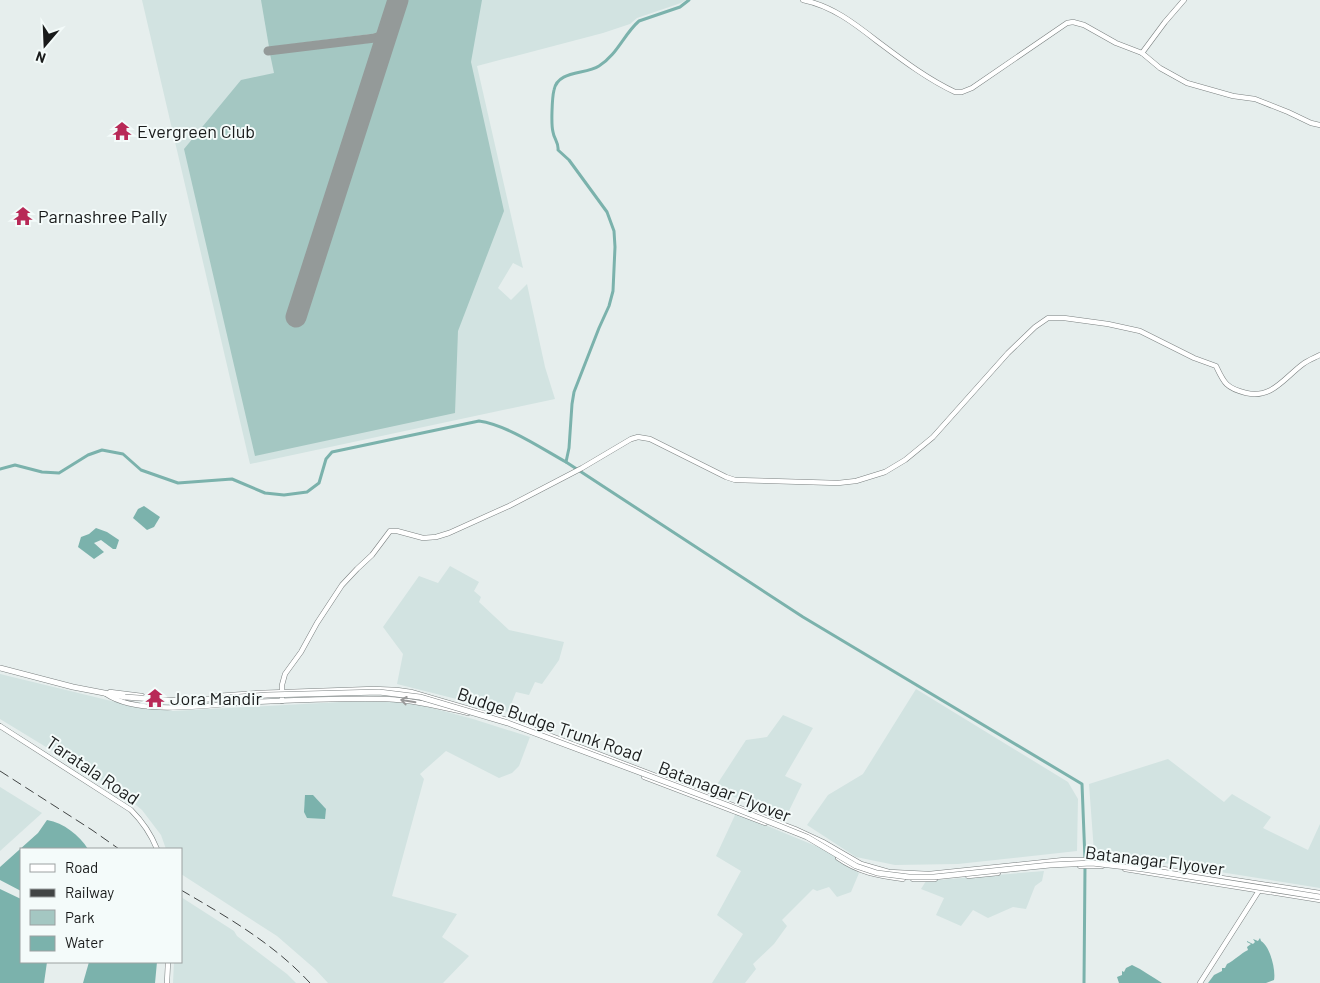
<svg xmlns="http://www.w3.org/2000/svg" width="1320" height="983" viewBox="0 0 1320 983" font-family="Barlow,sans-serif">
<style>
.built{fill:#d2e3e1}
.green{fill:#a4c7c2}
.water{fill:#7bb2ac}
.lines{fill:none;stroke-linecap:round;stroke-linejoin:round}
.canal{stroke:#7bb2ac;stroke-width:3}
.taxiway{stroke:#949a99;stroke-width:9}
.runway{stroke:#949a99;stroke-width:21}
.tertiary-casing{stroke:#7b8181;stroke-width:5.5}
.secondary-casing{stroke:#7b8181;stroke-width:6}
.tertiary{stroke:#fff;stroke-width:4.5}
.secondary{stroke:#fff;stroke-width:5}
.rail{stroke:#424545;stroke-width:1;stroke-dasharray:10 5;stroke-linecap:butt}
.secondary-bridge-casing{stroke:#7b8181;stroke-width:6;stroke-linecap:butt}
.secondary-bridge{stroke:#fff;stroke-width:5}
.oneway{stroke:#989898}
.labels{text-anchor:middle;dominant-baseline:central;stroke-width:4;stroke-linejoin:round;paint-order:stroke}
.poi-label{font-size:18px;fill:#191b1b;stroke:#f4fbfa;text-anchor:start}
.street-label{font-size:18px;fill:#191b1b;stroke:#f4fbfa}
</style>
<rect width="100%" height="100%" fill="#e6eeed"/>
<g class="built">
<path d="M 142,0 L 686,0 L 681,3 L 637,18 L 630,24 L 603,33 L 477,66 L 523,268 L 513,263 L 498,288 L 511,300 L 527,284 L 545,367 L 555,399 L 250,464 Z"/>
<path d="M 450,566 L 479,582 L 474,591 L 481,597 L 479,602 L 509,630 L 564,642 L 559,660 L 542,684 L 535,682 L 529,695 L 516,692 L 508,712 L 397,684 L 403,654 L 383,627 L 419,576 L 438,583 Z"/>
<path d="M 0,674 L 132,706 L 173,711 L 340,702 L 398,702 L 417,704 L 473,719 L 530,737 L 519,766 L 512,773 L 499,778 L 446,751 L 420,774 L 424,779 L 392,896 L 457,914 L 442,937 L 469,956 L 443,983 L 328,983 L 315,969 L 277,936 L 181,874 L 181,849 L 166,849 L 161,835 L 142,810 L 120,792 L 0,719 Z"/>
<path d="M 916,689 L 1068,782 L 1078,799 L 1077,851 L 958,864 L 895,865 L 856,857 L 807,825 L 828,795 L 863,774 Z"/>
<path d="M 783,715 L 813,728 L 785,776 L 802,784 L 786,817 L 714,789 L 746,740 L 767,737 Z"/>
<path d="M 1168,759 L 1224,802 L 1232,794 L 1271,817 L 1263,828 L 1308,850 L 1320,824 L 1320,888 L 1094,852 L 1089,784 Z"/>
<path d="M 0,787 L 42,813 L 0,851 Z"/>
<path d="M 736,813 L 823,849 L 859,873 L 851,892 L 837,897 L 829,887 L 817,891 L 813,889 L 782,920 L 787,926 L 774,944 L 753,964 L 756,969 L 745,983 L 712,983 L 743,934 L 717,915 L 741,871 L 716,856 Z"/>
<path d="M 1044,871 L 1042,881 L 1035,886 L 1026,909 L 1013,907 L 988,918 L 973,910 L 961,926 L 936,915 L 944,898 L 921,889 L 926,881 Z"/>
<path d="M 181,897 L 234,931 L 237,936 L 287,974 L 296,983 L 173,983 L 174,962 L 181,962 Z"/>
</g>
<g class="green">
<path d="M 261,0 L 389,0 L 379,33 L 269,47 Z"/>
<path d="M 403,0 L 482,0 L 471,62 L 504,211 L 458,331 L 455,413 L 255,456 L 184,149 L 241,80 L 274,73 L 270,54 L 376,42 L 290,314 L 303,319 Z"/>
</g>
<g class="water">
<path d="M 144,506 L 160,517 L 154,527 L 147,530 L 133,518 L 138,509 Z"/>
<path d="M 96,528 L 107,532 L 119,540 L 116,549 L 113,549 L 101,540 L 94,543 L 104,552 L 94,559 L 78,547 L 81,537 L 89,534 Z"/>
<path d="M 305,795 L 313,795 L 326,809 L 325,819 L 307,818 L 304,812 Z"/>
<path d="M 47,820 C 64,823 79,835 88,849 L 21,849 L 21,891 L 0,880 L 0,867 L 38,833 Z"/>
<path d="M 0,889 L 21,899 L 21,962 L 47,962 L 44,983 L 0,983 Z"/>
<path d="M 1260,938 L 1261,941 C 1270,946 1276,970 1274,980 L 1266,983 L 1208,983 L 1214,975 L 1222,971 L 1222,968 L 1225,968 L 1227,964 C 1235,960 1240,954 1248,950 L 1247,947 L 1251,944 L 1247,942 L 1247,941 L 1253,944 L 1255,942 L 1253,939 L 1258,941 Z"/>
<path d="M 89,962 L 157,962 L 155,983 L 83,983 Z"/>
<path d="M 1132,965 C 1143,970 1152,977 1162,983 L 1119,983 L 1117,977 L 1122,975 L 1122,971 L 1124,972 L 1126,968 Z"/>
</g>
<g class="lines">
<g class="canal">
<path d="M 566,462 L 569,448 L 572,404 L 574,392 L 599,328 L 609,306 L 613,291 L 615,247 L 614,231 L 607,212 L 569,160 L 558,150 C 559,143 554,139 553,132 C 551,125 552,98 554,90 C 558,70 585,75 599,66 C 617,55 624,34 639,21 L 680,7 L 689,0"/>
<path d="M 0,469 L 15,465 L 42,472 L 59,473 L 88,455 L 102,450 L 123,454 L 141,470 L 178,483 L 232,479 L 265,493 L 284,495 L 307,492 L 319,483 L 326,459 L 332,452 L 479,421 C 507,425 541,448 566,462 L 803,617 L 1082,784 L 1085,860"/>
<path d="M 1084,983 L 1085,866"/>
</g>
<g class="taxiway">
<path d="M 375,38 L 383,35 L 388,30"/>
<path d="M 268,51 L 375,38 L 384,45"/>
</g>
<path class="runway" d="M 296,317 L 398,0"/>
<g class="tertiary-casing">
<g id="tertiary">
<path d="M 803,0 C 832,6 854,23 877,41 C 901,59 927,79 955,92 L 962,92 L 972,88 L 1067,23 L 1073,22 L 1084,25 L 1116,43 L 1142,53 L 1160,68 L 1187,83 L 1233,96 L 1255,99 L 1288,112 L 1311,123 L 1320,125"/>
<path d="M 1142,53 L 1165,22 L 1184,0"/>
<path d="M 110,692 L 142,696"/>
<path d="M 106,694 C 140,717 212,704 252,702 C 296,700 341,698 385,699 C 413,700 441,707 468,713"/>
<path d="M 217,696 L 258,693 L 374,689 L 397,690 L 411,692 L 517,723 L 795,829 L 823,842 L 861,864 L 889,872 L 929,874 L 1064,860 L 1092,860 L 1150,867 L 1320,893"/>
<path d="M 282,701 L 282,685 L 285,674 L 301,652 L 317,623 L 342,585 L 357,569 L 372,555 L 390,531 L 397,531 L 423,538 L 436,537 L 449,533 L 509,506 L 582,468 L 631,439 L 638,437 L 650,439 L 726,477 L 735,480 L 838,483 L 856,481 L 885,472 L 905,460 L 933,437 L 1008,353 L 1035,327 L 1048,318 L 1064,318 L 1108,324 L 1140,331 L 1194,358 L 1216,366 C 1224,383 1226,388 1246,393 C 1272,399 1284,378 1303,364 C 1308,360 1314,358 1320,355"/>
<path d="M 0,726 L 131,810 C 143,822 151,834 157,849"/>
<path d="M 644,777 L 765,823"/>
<path d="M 838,858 C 858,872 878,876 903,879"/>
<path d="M 1080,866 L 1102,866"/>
<path d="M 1125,869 L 1320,900"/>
<path d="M 968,876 L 998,873"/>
<path d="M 913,879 L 935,879"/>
<path d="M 167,983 L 168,962"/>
<path d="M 1200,983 L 1260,889"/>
</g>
</g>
<g class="secondary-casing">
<path id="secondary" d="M 0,668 L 73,687 L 125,697"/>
</g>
<use href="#tertiary" class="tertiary"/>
<use href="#secondary" class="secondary"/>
<g class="rail">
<path d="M 0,771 L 92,830 L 119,849"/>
<path d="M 181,890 C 227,917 273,943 310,983"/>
</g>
<g class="secondary-bridge-casing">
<path id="secondary-bridge" d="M 125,697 L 182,701 L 267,695 L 379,692 L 420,697 L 508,723 L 727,805 L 807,837 L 856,866 L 877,873 L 909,877 L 934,877 L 1050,865 L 1092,863 L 1143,869 L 1320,897"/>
</g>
<use href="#secondary-bridge" class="secondary-bridge"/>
</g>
<defs><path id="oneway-shaft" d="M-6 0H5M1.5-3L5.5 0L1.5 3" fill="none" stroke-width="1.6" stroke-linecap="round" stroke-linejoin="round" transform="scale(1.25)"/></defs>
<use class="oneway" href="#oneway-shaft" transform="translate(408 701) rotate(-171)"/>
<defs>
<g id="temple-bare" transform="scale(1.5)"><path d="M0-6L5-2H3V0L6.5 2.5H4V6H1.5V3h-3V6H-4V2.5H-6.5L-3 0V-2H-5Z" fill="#b82957" stroke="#f4fbfa" stroke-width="2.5" paint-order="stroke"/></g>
</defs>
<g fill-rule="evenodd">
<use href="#temple-bare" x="122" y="131"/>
<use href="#temple-bare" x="23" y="216"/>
<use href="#temple-bare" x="155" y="698"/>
</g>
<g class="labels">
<g class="poi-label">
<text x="137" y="131">Evergreen Club</text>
<text x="38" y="216">Parnashree Pally</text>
<text x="170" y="698">Jora Mandir</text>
</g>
<g class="street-label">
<text transform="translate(550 724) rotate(19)">Budge Budge Trunk Road</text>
<text transform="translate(93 770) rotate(34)">Taratala Road</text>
<text transform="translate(725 791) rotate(21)">Batanagar Flyover</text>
<text transform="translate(1155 860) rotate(7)">Batanagar Flyover</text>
</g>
</g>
<rect x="20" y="848" width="162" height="115" fill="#f4fbfa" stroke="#9ca1a1"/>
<rect x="30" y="864" width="25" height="8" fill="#ffffff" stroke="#9ca1a1"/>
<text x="65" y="873" font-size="15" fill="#191b1b">Road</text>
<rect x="30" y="889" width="25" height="8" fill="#424545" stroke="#9ca1a1"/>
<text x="65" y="898" font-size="15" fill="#191b1b">Railway</text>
<rect x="30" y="910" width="25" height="15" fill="#a4c7c2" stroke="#9ca1a1"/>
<text x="65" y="923" font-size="15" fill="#191b1b">Park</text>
<rect x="30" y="936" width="25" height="15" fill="#7bb2ac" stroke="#9ca1a1"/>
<text x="65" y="948" font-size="15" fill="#191b1b">Water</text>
<g transform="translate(45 45) rotate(199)" stroke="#f4fbfa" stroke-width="4" paint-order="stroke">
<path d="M0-4L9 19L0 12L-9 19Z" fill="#191b1b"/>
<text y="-8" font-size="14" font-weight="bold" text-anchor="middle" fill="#191b1b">N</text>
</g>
</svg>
